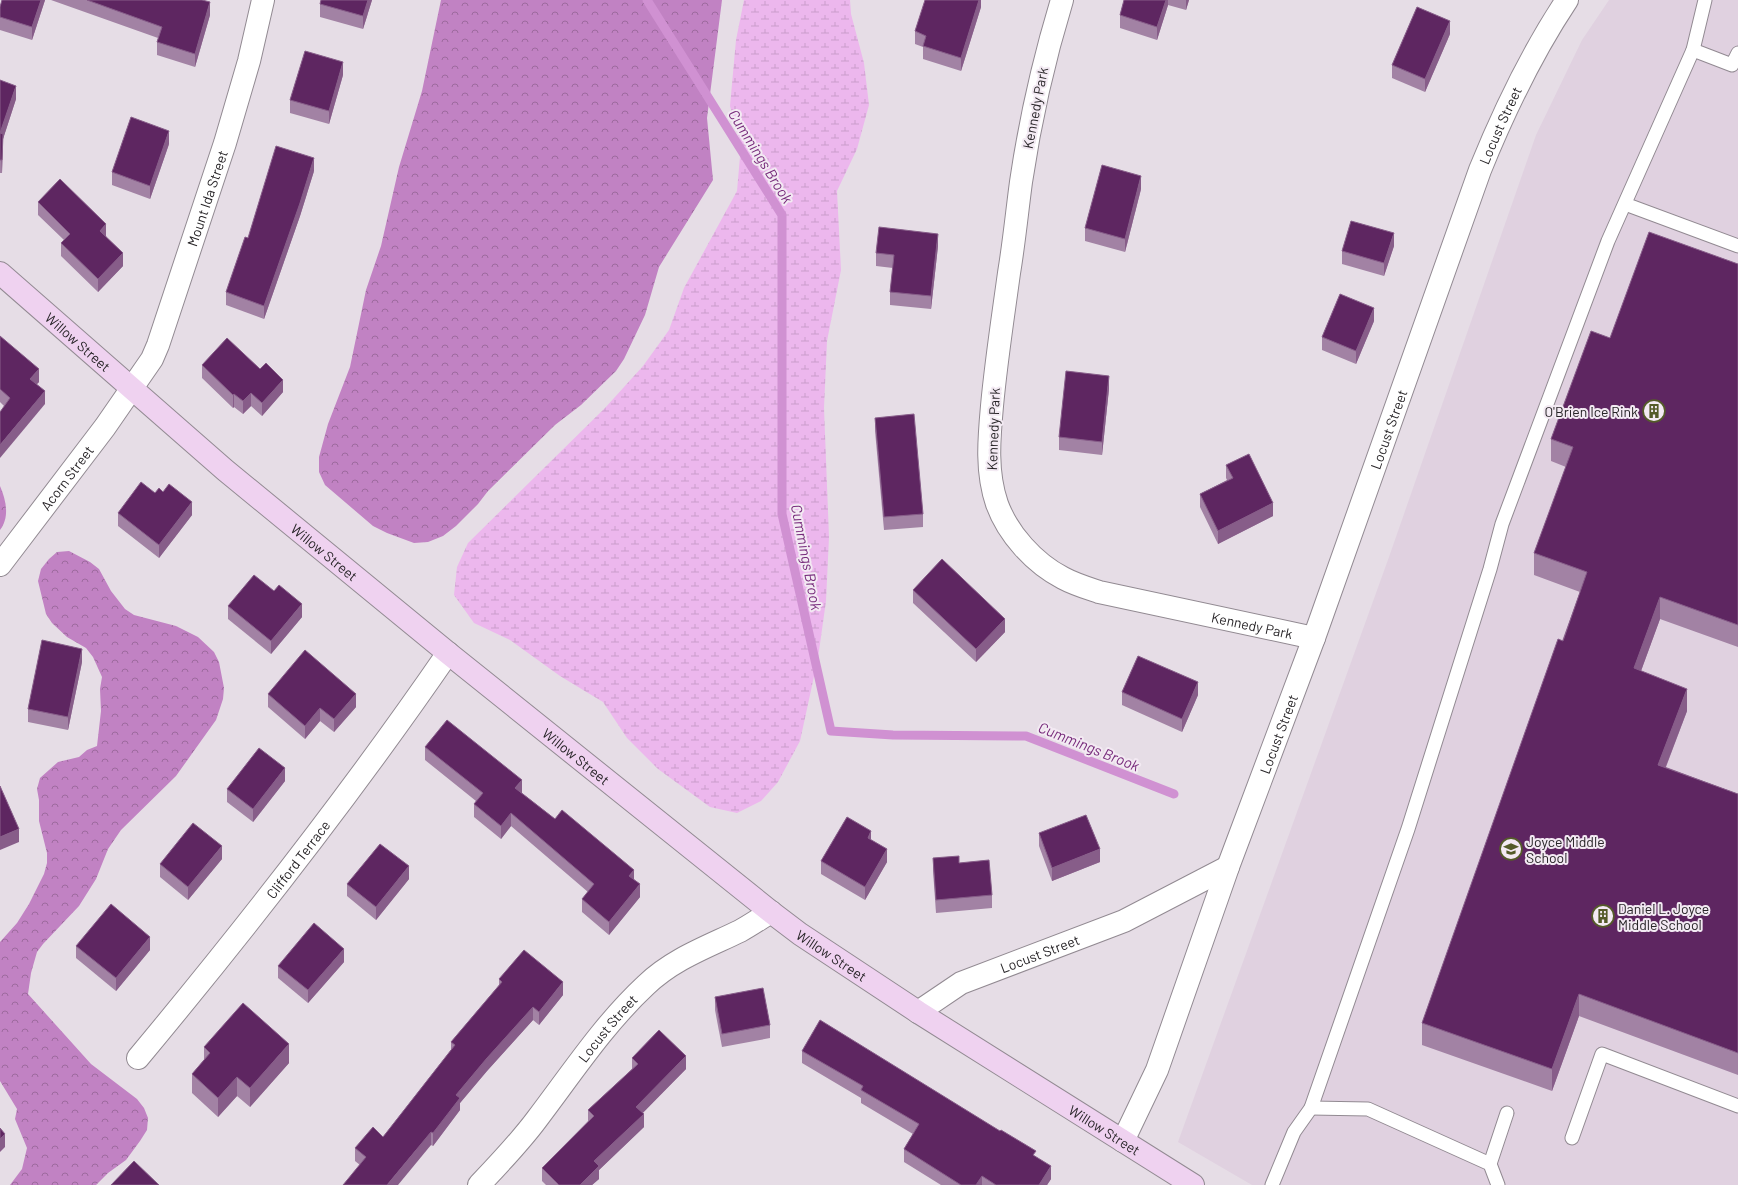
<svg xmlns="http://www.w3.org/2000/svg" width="1738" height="1185" viewBox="0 0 1738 1185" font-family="Barlow,sans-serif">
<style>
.built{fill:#e0d1e0}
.forest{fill:url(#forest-crowns)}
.wetland{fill:url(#wetland-marsh)}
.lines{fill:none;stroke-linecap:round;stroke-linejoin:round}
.stream{stroke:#d091d2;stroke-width:9}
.lane-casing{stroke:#928a92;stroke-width:15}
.street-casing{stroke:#928a92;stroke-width:24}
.secondary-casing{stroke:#928a92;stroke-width:24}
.lane{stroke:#fff;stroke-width:13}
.street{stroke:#fff;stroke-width:22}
.secondary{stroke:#efd2f0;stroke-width:22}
.wall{fill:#a282a4}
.shaded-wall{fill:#875d89}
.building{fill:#5e2661;stroke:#875d89}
.labels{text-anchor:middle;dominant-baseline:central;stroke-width:4;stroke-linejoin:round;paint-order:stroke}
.street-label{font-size:14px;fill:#282528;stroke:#f3eaf3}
.poi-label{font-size:14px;fill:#282528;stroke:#f3eaf3;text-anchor:start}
.water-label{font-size:15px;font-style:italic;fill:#772b7b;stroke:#f3eaf3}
</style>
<defs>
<pattern id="forest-crowns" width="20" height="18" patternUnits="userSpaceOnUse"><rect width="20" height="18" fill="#c182c3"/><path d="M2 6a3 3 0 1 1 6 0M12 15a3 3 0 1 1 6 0" fill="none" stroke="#9d6a9e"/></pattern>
<pattern id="wetland-marsh" width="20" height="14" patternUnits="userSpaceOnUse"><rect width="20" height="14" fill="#ecb7ed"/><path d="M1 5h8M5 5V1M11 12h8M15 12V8" fill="none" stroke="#ca9dcb"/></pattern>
</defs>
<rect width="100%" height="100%" fill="#e6dde6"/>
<path class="built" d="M 1609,0 L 1738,0 L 1738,1185 L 1252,1185 L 1178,1142 L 1389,557 L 1536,135 L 1582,40 Z"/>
<g class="forest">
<path d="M 441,0 L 722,0 L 707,118 L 713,180 L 659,267 L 645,315 L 624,359 L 616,371 L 581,405 L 555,425 L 488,491 L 478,504 L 456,526 L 443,536 L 428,542 L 414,543 L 387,533 L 373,526 L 325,485 L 319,472 L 319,457 L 328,424 L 350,367 L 366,290 L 381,246 L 399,167 L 422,91 Z"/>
<path d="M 0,486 C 6,500 10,517 0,530 Z"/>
<path d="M 69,551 L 90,562 L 99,569 L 111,591 L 125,609 L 134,615 L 176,626 L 198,637 L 214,652 L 219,662 L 224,688 L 223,699 L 216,720 L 176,776 L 121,830 L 108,849 L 96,879 L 79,906 L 43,944 L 37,952 L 31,973 L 28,994 L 91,1064 L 137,1099 L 144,1108 L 148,1118 L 147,1130 L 140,1141 L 126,1160 L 108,1173 L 96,1185 L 10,1185 L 22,1169 L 27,1148 L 15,1119 L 17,1109 L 0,1081 L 0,942 L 17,923 L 29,904 L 44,874 L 47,863 L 47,853 L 39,821 L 39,800 L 37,789 L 40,778 L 58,762 L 79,757 L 87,750 L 97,746 L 101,711 L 100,689 L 102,677 L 93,657 L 86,648 L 67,637 L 52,623 L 46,614 L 38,581 L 41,569 L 49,559 L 57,552 Z"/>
</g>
<path class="wetland" d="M 744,0 L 850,0 L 851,14 L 864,63 L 869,105 L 857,149 L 837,191 L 841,270 L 827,341 L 824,408 L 829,537 L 826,601 L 818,658 L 800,741 L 778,782 L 761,801 L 737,813 L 710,807 L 658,769 L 627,738 L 603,702 L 560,676 L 510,640 L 474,623 L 454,595 L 457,567 L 468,543 L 605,408 L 643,366 L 669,330 L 684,288 L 737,191 L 741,145 L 730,106 L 736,40 Z"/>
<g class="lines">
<path class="stream" d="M 647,0 L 782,215 L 782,514 L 831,731 L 893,735 L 1026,736 L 1174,794"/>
<g class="lane-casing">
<g id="lane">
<path d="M 1693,50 L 1732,65 L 1738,53"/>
<path d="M 1625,204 L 1738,246"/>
<path d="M 1311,1108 L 1368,1109 L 1490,1164 L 1498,1185"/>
<path d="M 1572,1138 L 1602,1054 L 1738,1106"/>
<path d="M 1490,1164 L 1507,1113"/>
<path d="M 1272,1185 L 1294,1132 L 1311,1108 L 1408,829 L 1490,569 L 1502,524 L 1608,241 L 1693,50 L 1705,0"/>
</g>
</g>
<g class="street-casing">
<g id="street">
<path id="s1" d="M 1062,0 C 1044,59 1030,121 1021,182 C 1017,212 1014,243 1009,273 C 1003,317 996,362 992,406 C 989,439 986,472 997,504 C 1008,534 1034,563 1063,578 C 1074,584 1087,588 1099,592 L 1314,638"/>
<path id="s2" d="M 0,565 L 105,427 L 152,359 L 158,345 L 225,143 L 249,61 L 263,0"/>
<path id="s3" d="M 918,1012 L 961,983 L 1124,921 L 1228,867"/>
<path id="s4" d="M 138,1058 C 247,927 351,794 448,653"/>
<path id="s5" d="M 1123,1141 L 1157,1070 L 1228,867 L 1314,638 L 1480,170 C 1504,111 1531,54 1567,0"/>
<path id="s6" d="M 479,1185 C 499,1164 520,1142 537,1119 C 572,1073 604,1024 646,985 C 673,959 707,947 740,931 C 751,925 761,918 771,912"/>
</g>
</g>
<g class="secondary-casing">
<g id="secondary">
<path id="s7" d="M 0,273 L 225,470 L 448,653 L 771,912 L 800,934 L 918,1012 L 1193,1185"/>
</g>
</g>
<use href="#lane" class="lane"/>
<use href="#street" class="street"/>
<use href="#secondary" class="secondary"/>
</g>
<g class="wall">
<path d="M 2,0 L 45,0 L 32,40 L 0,30 L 0,7 Z"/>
<path d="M 51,0 L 202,0 L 210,15 L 195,67 L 157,55 L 157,42 L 158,38 Z"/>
<path d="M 372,0 L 363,29 L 320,17 L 320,4 Z"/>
<path d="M 981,0 L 981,7 L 961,71 L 923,59 L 923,47 L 915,44 L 915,31 Z"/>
<path d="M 1124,0 L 1189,0 L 1186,10 L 1168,5 L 1157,40 L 1120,28 L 1120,15 Z"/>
<path d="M 1450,34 L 1425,92 L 1392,78 L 1392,65 Z"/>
<path d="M 343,75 L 329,124 L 290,113 L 290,100 Z"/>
<path d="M 0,80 L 16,99 L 3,139 L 2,173 L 0,173 Z"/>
<path d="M 169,144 L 150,199 L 112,185 L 112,172 Z"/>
<path d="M 314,171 L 300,216 L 264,319 L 226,305 L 226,292 L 248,238 Z"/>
<path d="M 1141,189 L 1125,252 L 1085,241 L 1085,228 Z"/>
<path d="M 38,202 L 106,236 L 123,266 L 98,292 L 61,256 L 61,243 L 64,240 L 38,215 Z"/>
<path d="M 938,246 L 931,309 L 890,305 L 890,292 L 893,268 L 876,266 L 876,253 Z"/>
<path d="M 1394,246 L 1384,276 L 1342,264 L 1342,251 Z"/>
<path d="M 1738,264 L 1738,647 L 1660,619 L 1641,671 L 1687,711 L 1666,767 L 1738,794 L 1738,1075 L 1579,1016 L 1552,1091 L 1422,1045 L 1422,1023 L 1580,592 L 1534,575 L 1534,553 L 1566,467 L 1551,461 L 1551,439 L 1610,338 Z"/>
<path d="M 1374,321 L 1356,364 L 1322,350 L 1322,337 Z"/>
<path d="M 0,336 L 39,382 L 36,384 L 45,404 L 4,406 L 0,402 Z"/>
<path d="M 202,365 L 283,392 L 262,416 L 251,406 L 243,414 L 234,407 L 233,408 L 202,378 Z"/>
<path d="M 1109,389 L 1102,455 L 1059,450 L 1059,437 Z"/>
<path d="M 875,418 L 923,514 L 923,527 L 884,530 L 875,431 Z"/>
<path d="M 1226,465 L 1273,516 L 1218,544 L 1200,507 L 1200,494 L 1227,480 L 1226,478 Z"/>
<path d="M 155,493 L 192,515 L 159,558 L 118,526 L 118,513 Z"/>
<path d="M 913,590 L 1005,632 L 976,662 L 913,603 Z"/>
<path d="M 228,606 L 302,617 L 271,654 L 228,619 Z"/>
<path d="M 82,662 L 68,730 L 28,722 L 28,709 Z"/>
<path d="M 1122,692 L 1198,695 L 1182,732 L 1122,705 Z"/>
<path d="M 268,694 L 356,707 L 334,732 L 320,721 L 305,739 L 268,707 Z"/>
<path d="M 425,747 L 522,793 L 555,819 L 634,879 L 640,897 L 609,935 L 582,912 L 582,899 L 588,892 L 511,826 L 501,839 L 474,817 L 474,804 L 476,801 L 425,760 Z"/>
<path d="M 285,781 L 253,822 L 227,802 L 227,789 Z"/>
<path d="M 1039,833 L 1100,862 L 1052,881 L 1039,846 Z"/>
<path d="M 871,840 L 887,862 L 865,900 L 821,874 L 821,861 Z"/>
<path d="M 933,858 L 959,863 L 992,895 L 992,908 L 936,913 L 933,871 Z"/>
<path d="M 222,859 L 188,900 L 160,877 L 160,864 Z"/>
<path d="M 409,879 L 376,920 L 347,896 L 347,884 Z"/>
<path d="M 76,946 L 150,950 L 116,991 L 76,958 Z"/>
<path d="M 344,962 L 308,1003 L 278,978 L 278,966 Z"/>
<path d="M 499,979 L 563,995 L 539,1025 L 533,1020 L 487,1071 L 460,1103 L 460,1110 L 433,1146 L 431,1145 L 360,1165 L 355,1161 L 355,1148 L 383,1137 L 451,1050 L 451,1042 L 499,985 Z"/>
<path d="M 715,997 L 770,1025 L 770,1038 L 722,1047 L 715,1010 Z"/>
<path d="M 204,1047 L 289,1063 L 250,1107 L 237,1096 L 218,1117 L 192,1093 L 192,1074 L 204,1060 Z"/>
<path d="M 802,1051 L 1036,1157 L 1051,1179 L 1047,1185 L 941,1185 L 904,1162 L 904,1149 L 913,1134 L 861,1103 L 861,1098 L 802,1063 Z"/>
<path d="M 632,1058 L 686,1069 L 642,1113 L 644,1127 L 599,1170 L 599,1179 L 592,1185 L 546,1185 L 542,1181 L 542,1168 L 588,1121 L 588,1110 L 632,1069 Z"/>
</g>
<g class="shaded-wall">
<path d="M 41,0 L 45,0 L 32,40 L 32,27 Z"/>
<path d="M 368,0 L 372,0 L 363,29 L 363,16 Z"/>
<path d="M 979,0 L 981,0 L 981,7 L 961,71 L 961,58 Z"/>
<path d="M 1166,0 L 1168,0 L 1168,5 L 1157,40 L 1157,27 Z"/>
<path d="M 1186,0 L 1189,0 L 1186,10 Z"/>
<path d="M 210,2 L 210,15 L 195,67 L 195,54 Z"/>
<path d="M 1450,21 L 1450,34 L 1425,92 L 1425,79 Z"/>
<path d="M 343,62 L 343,75 L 329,124 L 329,111 Z"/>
<path d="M 16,86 L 16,99 L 3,139 L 2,173 L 0,133 Z"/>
<path d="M 169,131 L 169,144 L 150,199 L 150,186 Z"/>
<path d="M 314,158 L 314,171 L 300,216 L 264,319 L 264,306 Z"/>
<path d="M 1141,176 L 1141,189 L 1125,252 L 1125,239 Z"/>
<path d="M 106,224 L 106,237 L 100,231 Z"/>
<path d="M 1394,233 L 1394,246 L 1384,276 L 1384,263 Z"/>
<path d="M 938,234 L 938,246 L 931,309 L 931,296 Z"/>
<path d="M 123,253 L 123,266 L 98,292 L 98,279 Z"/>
<path d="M 1374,308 L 1374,321 L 1356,364 L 1356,351 Z"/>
<path d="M 39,369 L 39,382 L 30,392 L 30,379 Z"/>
<path d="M 1109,376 L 1109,389 L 1102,455 L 1102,442 Z"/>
<path d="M 283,380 L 283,392 L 262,416 L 262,403 Z"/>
<path d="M 45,391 L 45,404 L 0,458 L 0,445 Z"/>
<path d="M 251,393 L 251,406 L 243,414 L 243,401 Z"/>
<path d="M 234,394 L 234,407 L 233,408 L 233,395 Z"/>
<path d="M 192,502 L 192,515 L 159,558 L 159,545 Z"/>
<path d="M 1273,503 L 1273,516 L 1218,544 L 1218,531 Z"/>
<path d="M 1660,597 L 1660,619 L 1634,690 L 1634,668 Z"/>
<path d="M 302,604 L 302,617 L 271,654 L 271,641 Z"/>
<path d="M 1005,619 L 1005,632 L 976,662 L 976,649 Z"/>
<path d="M 82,649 L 82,662 L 68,730 L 68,717 Z"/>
<path d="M 1198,682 L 1198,695 L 1182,732 L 1182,719 Z"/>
<path d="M 1687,689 L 1687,711 L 1658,787 L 1658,765 Z"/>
<path d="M 356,694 L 356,707 L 334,732 L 334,719 Z"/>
<path d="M 320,708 L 320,721 L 305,739 L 305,726 Z"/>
<path d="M 285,768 L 285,781 L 253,822 L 253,809 Z"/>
<path d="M 522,780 L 522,793 L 515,801 L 515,788 Z"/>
<path d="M 511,813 L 511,826 L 501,839 L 501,826 Z"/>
<path d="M 19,829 L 19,842 L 0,850 L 0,837 Z"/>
<path d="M 871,831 L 871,844 L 868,838 Z"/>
<path d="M 222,846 L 222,859 L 188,900 L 188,887 Z"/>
<path d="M 887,849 L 887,862 L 865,900 L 865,887 Z"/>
<path d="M 1100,849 L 1100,862 L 1052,881 L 1052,868 Z"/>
<path d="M 409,866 L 409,879 L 376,920 L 376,907 Z"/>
<path d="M 634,870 L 634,883 L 629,876 Z"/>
<path d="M 640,884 L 640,897 L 609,935 L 609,922 Z"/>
<path d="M 150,937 L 150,950 L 116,991 L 116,978 Z"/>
<path d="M 344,949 L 344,962 L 308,1003 L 308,990 Z"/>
<path d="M 563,982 L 563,995 L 539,1025 L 539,1012 Z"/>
<path d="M 1579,994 L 1579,1016 L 1552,1091 L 1552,1069 Z"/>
<path d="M 533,1007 L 533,1020 L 487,1071 L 460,1103 L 460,1110 L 433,1146 L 433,1133 L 456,1095 L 487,1058 Z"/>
<path d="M 289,1044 L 289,1063 L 250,1107 L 250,1088 Z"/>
<path d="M 686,1056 L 686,1069 L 636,1120 L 636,1107 Z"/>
<path d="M 237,1077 L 237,1096 L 218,1117 L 218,1098 Z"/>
<path d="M 644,1114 L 644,1127 L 599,1170 L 599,1179 L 592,1185 L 580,1185 L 594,1161 Z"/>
<path d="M 431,1132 L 431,1145 L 398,1185 L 387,1185 Z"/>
<path d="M 5,1134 L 5,1147 L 0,1152 L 0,1139 Z"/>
<path d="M 1051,1166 L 1051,1179 L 1047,1185 L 1039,1185 Z"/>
<path d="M 982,1176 L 982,1185 L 976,1185 Z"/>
</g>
<g class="building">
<path d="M 2,0 L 41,0 L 32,27 L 0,17 L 0,7 Z"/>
<path d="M 87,0 L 202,0 L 210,2 L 195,54 L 157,42 L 162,27 Z"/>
<path d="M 321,0 L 368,0 L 363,16 L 320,4 Z"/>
<path d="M 925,0 L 979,0 L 961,58 L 923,46 L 926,36 L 915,31 Z"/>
<path d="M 1124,0 L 1166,0 L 1157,27 L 1120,15 Z"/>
<path d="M 1417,7 L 1450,21 L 1425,79 L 1392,65 Z"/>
<path d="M 305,51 L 343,62 L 329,111 L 290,100 Z"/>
<path d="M 0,80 L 16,86 L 0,133 L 3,134 L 2,160 L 0,160 Z"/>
<path d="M 131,117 L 169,131 L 150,186 L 112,172 Z"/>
<path d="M 276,146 L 314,158 L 300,203 L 264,306 L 226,292 L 245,237 L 248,238 Z"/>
<path d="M 1102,165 L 1141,176 L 1125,239 L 1085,228 Z"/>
<path d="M 60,179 L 106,224 L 100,231 L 123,253 L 98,279 L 61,243 L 70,234 L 38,202 Z"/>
<path d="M 1351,221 L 1394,233 L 1384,263 L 1342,251 Z"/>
<path d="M 879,227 L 938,234 L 931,296 L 890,292 L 894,255 L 876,253 Z"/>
<path d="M 1649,232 L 1738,264 L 1738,625 L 1660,597 L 1634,668 L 1687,689 L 1658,765 L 1738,794 L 1738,1053 L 1579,994 L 1552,1069 L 1422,1023 L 1558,639 L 1563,641 L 1587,572 L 1534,553 L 1573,447 L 1551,439 L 1591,331 L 1610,338 Z"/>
<path d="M 1340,294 L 1374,308 L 1356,351 L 1322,337 Z"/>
<path d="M 0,336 L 39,369 L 30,379 L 45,391 L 0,445 L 0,412 L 10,398 L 0,389 Z"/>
<path d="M 227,338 L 260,369 L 266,363 L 283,380 L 262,403 L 251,393 L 243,401 L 234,394 L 233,395 L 202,365 Z"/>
<path d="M 1066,371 L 1109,376 L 1102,442 L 1059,437 Z"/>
<path d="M 914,414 L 923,514 L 884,517 L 875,418 Z"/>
<path d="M 1249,454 L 1273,503 L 1218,531 L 1200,494 L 1233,478 L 1226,465 Z"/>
<path d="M 141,482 L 155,493 L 159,488 L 163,492 L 169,484 L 192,502 L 159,545 L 118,513 Z"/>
<path d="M 942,559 L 1005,619 L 976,649 L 913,590 Z"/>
<path d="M 254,575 L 274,591 L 279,585 L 302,604 L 271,641 L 228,606 Z"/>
<path d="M 42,640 L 82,649 L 68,717 L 28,709 Z"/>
<path d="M 305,650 L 356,694 L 334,719 L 320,708 L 305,726 L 268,694 Z"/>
<path d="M 1138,656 L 1198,682 L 1182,719 L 1122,692 Z"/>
<path d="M 447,720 L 522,780 L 515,788 L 555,819 L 562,810 L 634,870 L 629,876 L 640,884 L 609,922 L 582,899 L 594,884 L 511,813 L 501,826 L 474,804 L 483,793 L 425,747 Z"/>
<path d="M 259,748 L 285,768 L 253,809 L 227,789 Z"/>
<path d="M 0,786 L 19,829 L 0,837 Z"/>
<path d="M 1086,815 L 1100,849 L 1052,868 L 1039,833 Z"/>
<path d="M 847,817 L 871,831 L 868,838 L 887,849 L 865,887 L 821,861 Z"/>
<path d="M 193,823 L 222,846 L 188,887 L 160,864 Z"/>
<path d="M 380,844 L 409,866 L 376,907 L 347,884 Z"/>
<path d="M 959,856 L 959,863 L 989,860 L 992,895 L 936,900 L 933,858 Z"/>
<path d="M 111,904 L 150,937 L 116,978 L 76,946 Z"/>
<path d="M 314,923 L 344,949 L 308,990 L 278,966 Z"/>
<path d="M 524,950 L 563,982 L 539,1012 L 533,1007 L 487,1058 L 456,1095 L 460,1098 L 433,1133 L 431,1132 L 387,1185 L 343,1185 L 366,1157 L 355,1148 L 373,1127 L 383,1137 L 455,1045 L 451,1042 L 502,982 L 499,979 Z"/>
<path d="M 763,988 L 770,1025 L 722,1034 L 715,997 Z"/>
<path d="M 243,1003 L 289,1044 L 250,1088 L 237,1077 L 218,1098 L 192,1074 L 210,1053 L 204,1047 Z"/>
<path d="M 820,1020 L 1000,1131 L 1001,1130 L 1036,1151 L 1033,1155 L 1051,1166 L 1039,1185 L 996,1185 L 982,1176 L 976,1185 L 961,1185 L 904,1149 L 919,1124 L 861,1090 L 863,1086 L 802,1051 Z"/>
<path d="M 659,1030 L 686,1056 L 636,1107 L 644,1114 L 594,1161 L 599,1166 L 580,1185 L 559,1185 L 542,1168 L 594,1116 L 588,1110 L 638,1064 L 632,1058 Z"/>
<path d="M 0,1128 L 5,1134 L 0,1139 Z"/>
<path d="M 134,1161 L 159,1185 L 111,1185 Z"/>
</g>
<defs>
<g id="building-ring" transform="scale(1.15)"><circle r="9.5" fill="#f3eaf3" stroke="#545b29" stroke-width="1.5"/><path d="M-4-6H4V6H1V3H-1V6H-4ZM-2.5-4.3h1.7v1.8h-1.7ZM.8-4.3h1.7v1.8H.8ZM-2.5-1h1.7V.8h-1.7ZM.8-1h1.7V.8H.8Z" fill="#545b29"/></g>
<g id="school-ring" transform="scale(1.15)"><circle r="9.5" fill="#f3eaf3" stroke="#545b29" stroke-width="1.5"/><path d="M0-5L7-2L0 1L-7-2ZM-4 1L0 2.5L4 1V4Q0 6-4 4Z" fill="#545b29"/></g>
</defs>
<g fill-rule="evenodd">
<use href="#building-ring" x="1654" y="411"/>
<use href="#school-ring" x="1511" y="849"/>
<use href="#building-ring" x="1603" y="916"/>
</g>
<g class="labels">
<g class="street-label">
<text transform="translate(1035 108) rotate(-79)">Kennedy Park</text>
<text stroke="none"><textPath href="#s5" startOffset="1084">Locust Street</textPath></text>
<text stroke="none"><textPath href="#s2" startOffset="426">Mount Ida Street</textPath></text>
<text stroke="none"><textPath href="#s7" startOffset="104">Willow Street</textPath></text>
<text transform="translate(993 429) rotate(-88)">Kennedy Park</text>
<text stroke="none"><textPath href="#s5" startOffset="760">Locust Street</textPath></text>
<text stroke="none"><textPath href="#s2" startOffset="110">Acorn Street</textPath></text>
<text stroke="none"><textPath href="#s7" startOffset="428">Willow Street</textPath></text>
<text stroke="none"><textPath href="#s1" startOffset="808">Kennedy Park</textPath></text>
<text stroke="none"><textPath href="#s5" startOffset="436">Locust Street</textPath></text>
<text stroke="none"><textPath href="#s7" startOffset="752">Willow Street</textPath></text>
<text stroke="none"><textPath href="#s4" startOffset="255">Clifford Terrace</textPath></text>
<text stroke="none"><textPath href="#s3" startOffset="136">Locust Street</textPath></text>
<text stroke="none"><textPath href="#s7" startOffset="1076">Willow Street</textPath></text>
<text stroke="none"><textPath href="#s6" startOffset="203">Locust Street</textPath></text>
<text stroke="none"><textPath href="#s7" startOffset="1400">Willow Street</textPath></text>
</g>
<g class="poi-label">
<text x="1638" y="411" text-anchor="end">O'Brien Ice Rink</text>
<text x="1526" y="841">Joyce Middle<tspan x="1526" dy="16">School</tspan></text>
<text x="1618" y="908">Daniel L. Joyce<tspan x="1618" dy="16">Middle School</tspan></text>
</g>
<g class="water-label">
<text transform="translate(761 156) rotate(58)">Cummings Brook</text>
<text transform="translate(807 557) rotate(79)">Cummings Brook</text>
<text transform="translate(1089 746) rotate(22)">Cummings Brook</text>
</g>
</g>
</svg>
